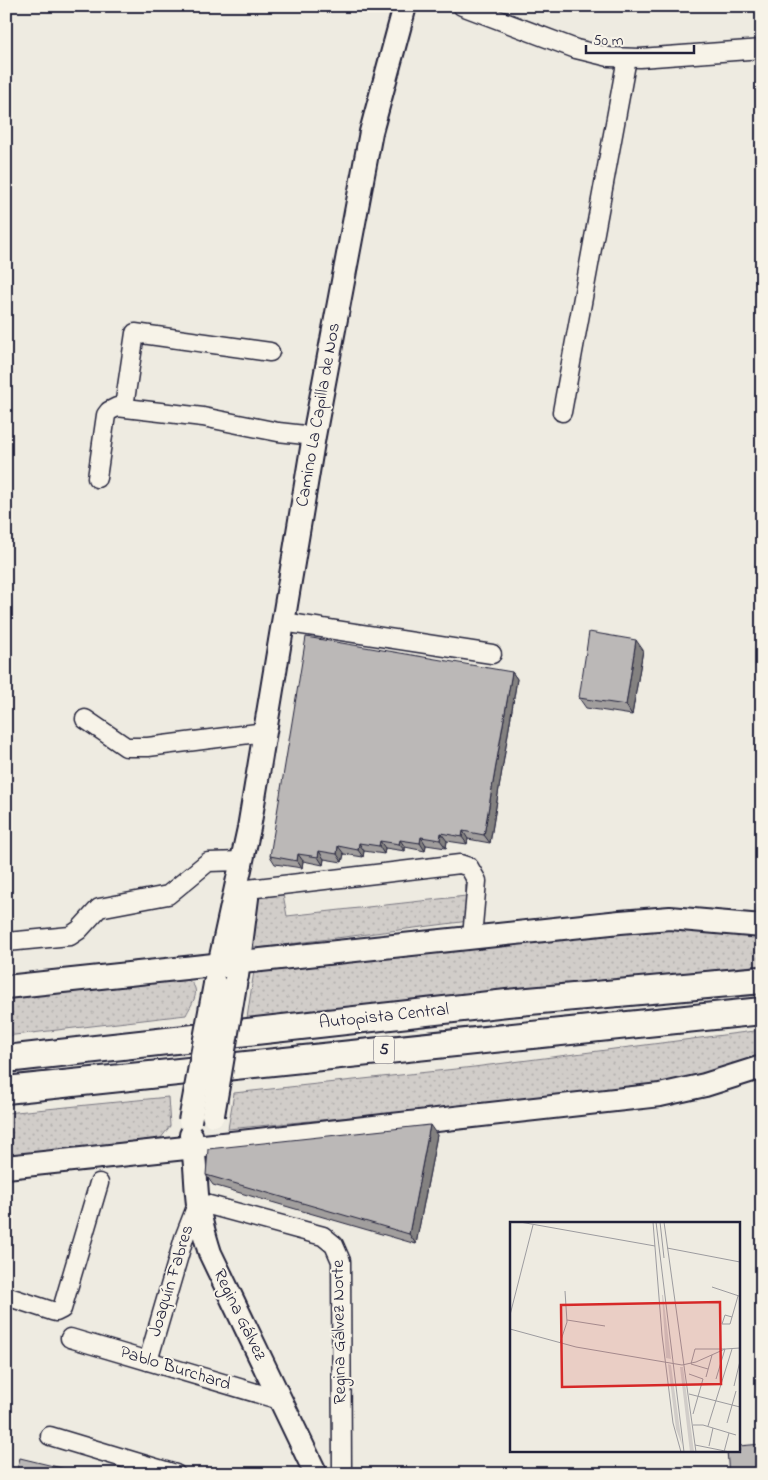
<svg xmlns="http://www.w3.org/2000/svg" width="768" height="1480" viewBox="0 0 768 1480" font-family="'Indie Flower',sans-serif">
<style>
.grass{fill:url(#grass-dots);stroke:#7a7882}
.lines{fill:none;stroke-linecap:round;stroke-linejoin:round}
.minor-casing{stroke:#22223b;stroke-width:21}
.major-casing{stroke:#22223b;stroke-width:26}
.highway-casing{stroke:#22223b;stroke-width:30}
.minor{stroke:#f7f3e8;stroke-width:18}
.major{stroke:#f7f3e8;stroke-width:22}
.highway{stroke:#f7f3e8;stroke-width:26}
.major-bridge-casing{stroke:#22223b;stroke-width:26;stroke-linecap:butt}
.major-bridge{stroke:#f7f3e8;stroke-width:22}
.wall{fill:#a19e9d;stroke:#22223b}
.shaded-wall{fill:#838180;stroke:#22223b}
.building{fill:#bbb8b7;stroke:#22223b}
.labels{text-anchor:middle;dominant-baseline:central;stroke-width:4;stroke-linejoin:round;paint-order:stroke}
.shield{fill:#f7f3e8;stroke:#62616f;stroke-width:1}
.shield-label{font-size:16px;font-weight:bold;fill:#22223b}
.street-label{font-size:18px;fill:#22223b;stroke:#f7f3e8}
.inset-road{fill:none;stroke:#9c9b9f;stroke-width:1}
.view{fill:#d62828;fill-opacity:0.15;stroke:#d62828;stroke-width:2.5}
.inset-edge{fill:none;stroke:#22223b;stroke-width:2.5}
</style>
<defs>
<pattern id="grass-dots" width="8" height="8" patternUnits="userSpaceOnUse" patternTransform="scale(1.25)"><rect width="8" height="8" fill="#d1cdc9"/><path d="M2 2h.1M6 6h.1" fill="none" stroke="#b3b0ae" stroke-width="1.8" stroke-linecap="round"/></pattern>
</defs>
<rect width="100%" height="100%" fill="#eeebe1"/>
<filter id="ink" filterUnits="userSpaceOnUse"><feTurbulence type="fractalNoise" baseFrequency=".02" numOctaves="2"/><feDisplacementMap in="SourceGraphic" scale="10" xChannelSelector="R" yChannelSelector="G"/><feConvolveMatrix kernelMatrix="1 2 1 2 8 2 1 2 1" color-interpolation-filters="sRGB"/></filter>
<g filter="url(#ink)">
<g class="grass">
<path d="M 465,876 L 471,877 L 469,921 L 258,948 L 252,945 L 257,897 L 283,894 L 287,916 L 466,896 Z"/>
<path d="M 613,929 L 701,929 L 762,937 L 762,965 L 247,1018 L 254,971 Z"/>
<path d="M 188,980 C 203,990 192,1003 186,1015 L 6,1036 L 6,999 Z"/>
<path d="M 762,1030 L 762,1056 L 658,1087 L 228,1129 L 234,1093 L 474,1067 Z"/>
<path d="M 168,1097 L 170,1126 L 161,1138 L 6,1156 L 6,1113 Z"/>
</g>
<g class="lines">
<g class="minor-casing">
<g id="minor">
<path d="M 462,6 L 576,49 L 609,57 L 640,58 L 762,49"/>
<path d="M 124,407 L 135,333 L 270,352"/>
<path d="M 562,412 L 627,58"/>
<path d="M 97,478 L 106,415 L 109,411 L 117,407 L 203,417 L 278,432 L 314,436"/>
<path d="M 283,622 L 492,654"/>
<path d="M 85,719 L 126,747 L 148,747 L 265,732"/>
<path d="M 248,889 L 460,864 L 469,867 L 477,881 L 472,937"/>
<path d="M 7,942 L 70,936 L 79,930 L 99,908 L 168,895 L 208,862 L 241,861"/>
<path d="M 6,1296 L 52,1311 L 56,1312 L 62,1309 L 99,1183"/>
<path d="M 70,1338 L 280,1400"/>
<path d="M 148,1361 L 184,1238 L 198,1202 L 323,1236 L 334,1245 L 341,1261 L 342,1474"/>
<path d="M 50,1436 L 176,1474"/>
</g>
</g>
<g class="major-casing">
<g id="major">
<path d="M 237,976 L 247,898"/>
<path d="M 215,984 L 249,828 L 314,436 L 371,132 L 405,6"/>
<path d="M 6,987 L 620,922 L 670,918 L 762,926"/>
<path d="M 191,1135 C 196,1157 195,1180 198,1204 C 200,1220 205,1237 210,1253 L 316,1474"/>
<path d="M 6,1167 L 195,1147 L 660,1095 L 705,1085 L 762,1067"/>
</g>
</g>
<g class="highway-casing">
<g id="highway">
<path d="M 6,1059 L 507,1003 L 762,980"/>
<path d="M 6,1090 L 762,1011"/>
</g>
</g>
<use href="#minor" class="minor"/>
<use href="#major" class="major"/>
<use href="#highway" class="highway"/>
<g class="major-bridge-casing">
<g id="major-bridge">
<path d="M 213,1115 L 236,979"/>
<path d="M 190,1121 L 215,984"/>
</g>
</g>
<use href="#major-bridge" class="major-bridge"/>
</g>
<g class="wall">
<path d="M 643,650 L 632,715 L 586,708 L 579,698 Z"/>
<path d="M 512,672 L 517,679 L 490,843 L 468,839 L 467,844 L 447,841 L 446,848 L 426,845 L 425,851 L 405,847 L 405,851 L 385,848 L 384,854 L 364,851 L 363,857 L 344,854 L 342,862 L 324,859 L 323,865 L 303,861 L 302,868 L 275,864 L 270,856 Z"/>
<path d="M 437,1135 L 416,1244 L 213,1185 L 206,1175 Z"/>
</g>
<g class="shaded-wall">
<path d="M 636,640 L 643,650 L 632,715 L 626,705 Z"/>
<path d="M 512,672 L 517,679 L 490,843 L 484,835 Z"/>
<path d="M 463,831 L 468,839 L 467,844 L 462,837 Z"/>
<path d="M 441,833 L 447,841 L 446,848 L 440,840 Z"/>
<path d="M 421,837 L 426,845 L 425,851 L 420,843 Z"/>
<path d="M 400,840 L 405,847 L 405,851 L 399,844 Z"/>
<path d="M 380,841 L 385,848 L 384,854 L 379,846 Z"/>
<path d="M 359,843 L 364,851 L 363,857 L 358,850 Z"/>
<path d="M 338,846 L 344,854 L 342,862 L 337,854 Z"/>
<path d="M 319,851 L 324,859 L 323,865 L 318,857 Z"/>
<path d="M 298,854 L 303,861 L 302,868 L 297,861 Z"/>
<path d="M 430,1125 L 437,1135 L 416,1244 L 409,1234 Z"/>
</g>
<g class="building">
<path d="M 589,632 L 636,640 L 626,705 L 579,698 Z"/>
<path d="M 306,637 L 512,672 L 484,835 L 463,831 L 462,837 L 441,833 L 440,840 L 421,837 L 420,843 L 400,840 L 399,844 L 380,841 L 379,846 L 359,843 L 358,850 L 338,846 L 337,854 L 319,851 L 318,857 L 298,854 L 297,861 L 270,856 Z"/>
<path d="M 430,1125 L 409,1234 L 206,1175 L 208,1149 Z"/>
<path d="M 762,1444 L 762,1474 L 729,1474 L 727,1451 L 739,1451 L 739,1446 Z"/>
<path d="M 20,1458 L 78,1472 L 77,1474 L 16,1474 Z"/>
</g>
</g>
<g class="labels">
<rect class="shield" x="374" y="1036.5" width="20" height="27" rx="4"/>
<g class="shield-label">
<text x="384" y="1050">5</text>
</g>
<g class="street-label">
<text transform="translate(319 415) rotate(-80)">Camino La Capilla de Nos</text>
<text transform="translate(384 1017) rotate(-6)">Autopista Central</text>
<text transform="translate(172 1281) rotate(-73)">Joaquín Fabres</text>
<text transform="translate(239 1315) rotate(64)">Regina Gálvez</text>
<text transform="translate(340 1332) rotate(-91)">Regina Gálvez Norte</text>
<text transform="translate(175 1369) rotate(17)">Pablo Burchard</text>
</g>
</g>
<g transform="translate(510 1222)">
<rect width="230" height="230" fill="#eeebe1"/>
<path d="M 152,73 L 153,73 L 161,137 L 156,136 ZM 158,142 L 161,143 L 172,223 L 166,207 ZM 170,145 L 173,145 L 184,230 L 180,230 Z" fill="#d1cdc9"/>
<path class="inset-road" d="M 10,0 L 145,24M 143,0 L 152,113 L 163,201 L 171,230M 146,0 L 174,230M 150,0 L 154,36M 154,0 L 186,230M 157,26 L 230,40M 202,65 L 229,74M 0,93 L 23,3M 222,95 L 215,93 L 212,102 L 220,102 L 228,74M 57,98 L 95,104M 0,107 L 66,125 L 172,143 L 186,140 L 215,127 L 230,126M 50,121 L 57,100 L 55,69M 198,147 L 181,142 L 185,127 L 215,127 L 206,157M 179,152 L 193,157 L 183,192M 196,155 L 202,133M 224,164 L 230,139M 179,172 L 230,185M 217,201 L 226,169M 183,203 L 193,203 L 226,213M 198,204 L 222,127M 185,223 L 220,230M 199,224 L 203,206M 214,230 L 219,211"/>
<path class="view" d="M 210,80 L 211,162 L 52,165 L 51,83 Z"/>
<rect width="230" height="230" class="inset-edge"/>
</g>
<rect width="768" height="1480" fill="none" stroke="#f7f3e8" stroke-width="25"/>
<rect x="12" y="12" width="743" height="1455" fill="none" stroke="#22223b" stroke-width="2" filter="url(#ink)"/>
<path d="M586 45v8h108v-8" fill="none" stroke="#22223b" stroke-width="2.5"/>
<text x="593" y="45" font-size="15" fill="#22223b" stroke="#f7f3e8" stroke-width="4" paint-order="stroke">50 m</text>
</svg>
